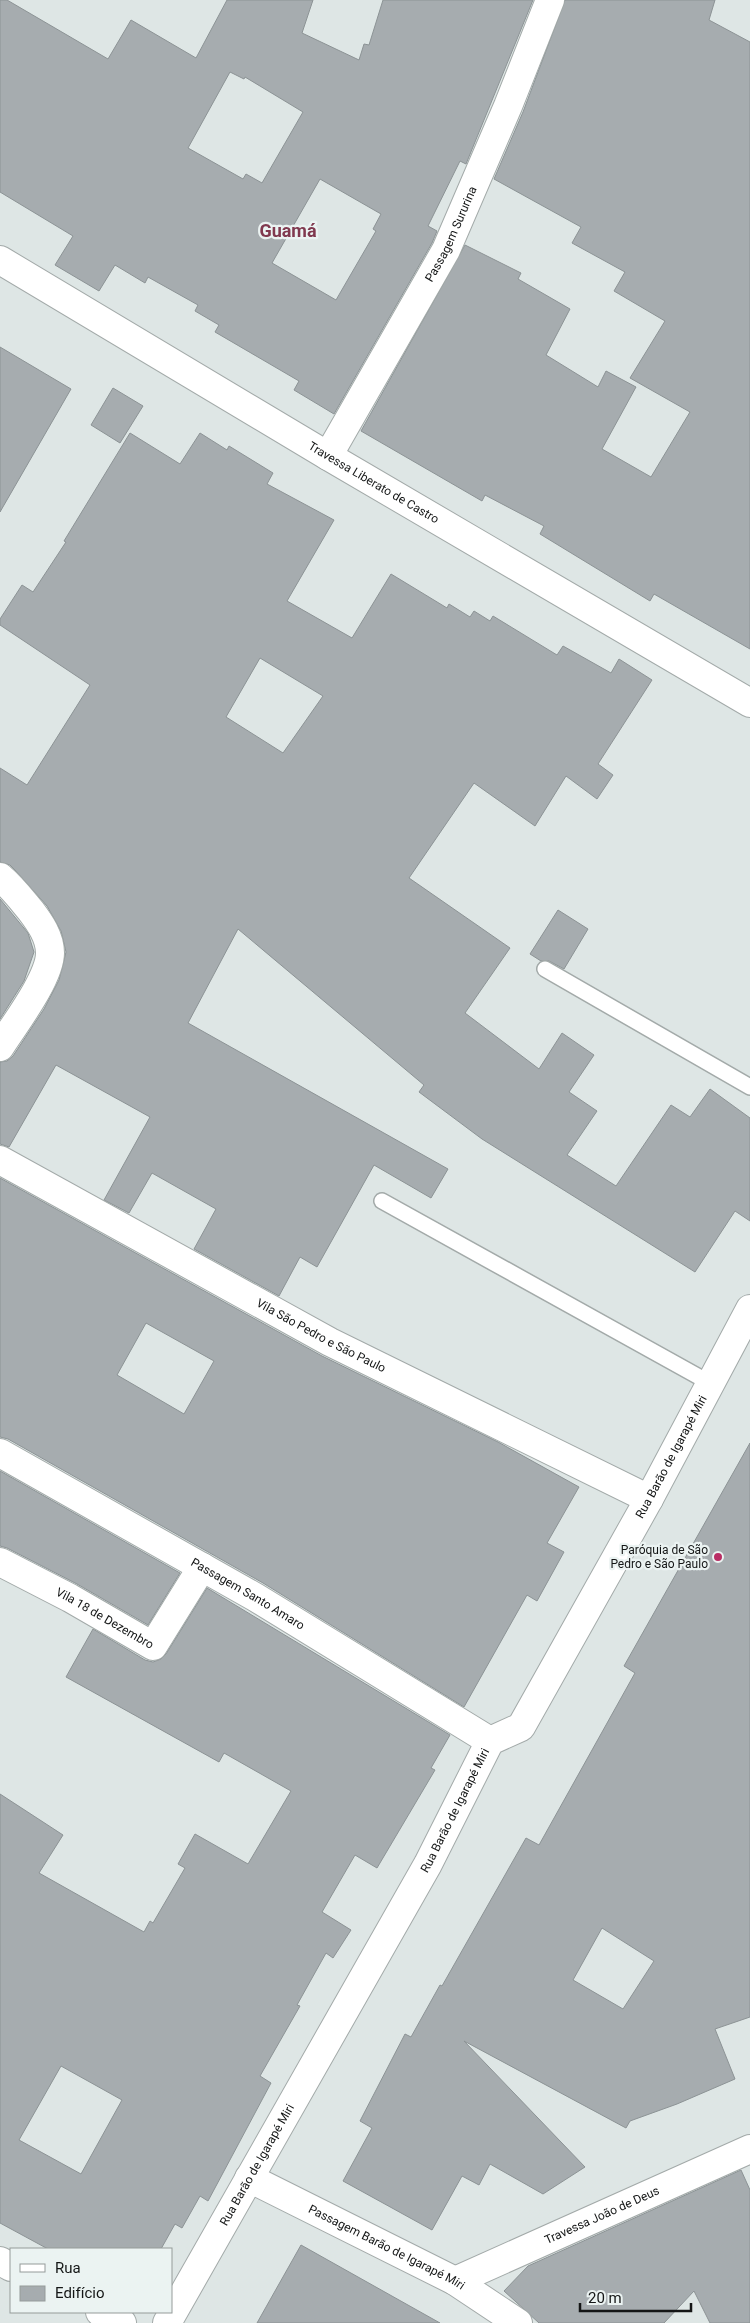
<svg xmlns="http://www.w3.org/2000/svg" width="750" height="2323" viewBox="0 0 750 2323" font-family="Roboto,sans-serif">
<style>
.building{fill:#a6acaf;stroke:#8c9395;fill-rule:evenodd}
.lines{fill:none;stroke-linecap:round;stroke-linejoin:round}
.service-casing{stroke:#a3aaa9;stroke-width:18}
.minor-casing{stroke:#a3aaa9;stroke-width:30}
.tertiary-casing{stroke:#a3aaa9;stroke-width:30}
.secondary-casing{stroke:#a3aaa9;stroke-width:30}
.service{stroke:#fff;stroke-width:15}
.minor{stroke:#fff;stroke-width:28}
.tertiary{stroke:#fff;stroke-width:28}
.secondary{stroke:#fff;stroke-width:28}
.poi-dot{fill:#b92d64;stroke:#ebf3f2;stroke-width:2}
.labels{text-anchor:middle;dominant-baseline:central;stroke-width:4.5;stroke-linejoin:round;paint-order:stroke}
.street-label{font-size:12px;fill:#141616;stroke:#ebf3f2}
.poi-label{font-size:12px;fill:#141616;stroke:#ebf3f2;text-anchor:end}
.district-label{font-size:18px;font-weight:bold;fill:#80394f;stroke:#ebf3f2}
</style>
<rect width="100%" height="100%" fill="#dee6e5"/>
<g class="building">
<path d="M 0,0 L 7,0 L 108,59 L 131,20 L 196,58 L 227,0 L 313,0 L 302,33 L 359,60 L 364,44 L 369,45 L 383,0 L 533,0 L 466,164 L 460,161 L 428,226 L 437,231 L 432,243 L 334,414 L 294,390 L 299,381 L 215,332 L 219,325 L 195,311 L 198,305 L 148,277 L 145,283 L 115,265 L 99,291 L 55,265 L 73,236 L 0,192 ZM 230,72 L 244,79 L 245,77 L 303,112 L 262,183 L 246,174 L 243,179 L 188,148 ZM 320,179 L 381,214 L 373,229 L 376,231 L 336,300 L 272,263 Z"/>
<path d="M 565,0 L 715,0 L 709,20 L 750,42 L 750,649 L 654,594 L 650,601 L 540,534 L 544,526 L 485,495 L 482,501 L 361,431 L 465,245 L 521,273 L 518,279 L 570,309 L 546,355 L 598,387 L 606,371 L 636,387 L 602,449 L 651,477 L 690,412 L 630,378 L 665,321 L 614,291 L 625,272 L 572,243 L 581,227 L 494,179 L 523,112 Z"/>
<path d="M 0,347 L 71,389 L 0,512 Z"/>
<path d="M 113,388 L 143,406 L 120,443 L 91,425 Z"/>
<path d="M 130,433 L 180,464 L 200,433 L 227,450 L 229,446 L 273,473 L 267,484 L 334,520 L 287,601 L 352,638 L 391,574 L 447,608 L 449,604 L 470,617 L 474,611 L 490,621 L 493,616 L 557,655 L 563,646 L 611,673 L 619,659 L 652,680 L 598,764 L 613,775 L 597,799 L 566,776 L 535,826 L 474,783 L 409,878 L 510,948 L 465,1013 L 539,1069 L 562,1033 L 594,1055 L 569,1092 L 597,1111 L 567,1155 L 616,1186 L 671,1105 L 690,1117 L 710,1089 L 750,1118 L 750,1221 L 735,1211 L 695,1272 L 482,1139 L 419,1092 L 424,1085 L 238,929 L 188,1023 L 448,1169 L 431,1198 L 374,1165 L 317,1267 L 300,1257 L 279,1296 L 194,1249 L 216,1209 L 152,1173 L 129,1213 L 104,1200 L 150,1117 L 56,1065 L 9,1147 L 0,1144 L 0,1062 L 7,1061 L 13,1056 L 44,1009 L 59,980 L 66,952 L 61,931 L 47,906 L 15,870 L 10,865 L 0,862 L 0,768 L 27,785 L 90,685 L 0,625 L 0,619 L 22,585 L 33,592 L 66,542 L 64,541 ZM 260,658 L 323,696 L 283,753 L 226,717 Z"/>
<path d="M 0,899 L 28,933 L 34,952 L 24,981 L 0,1019 Z"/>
<path d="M 558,910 L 588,929 L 564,969 L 549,961 L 541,961 L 530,954 Z"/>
<path d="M 0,1178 L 322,1356 L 498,1442 L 579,1487 L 547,1543 L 564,1552 L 537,1601 L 527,1595 L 464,1707 L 263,1583 L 8,1439 L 0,1437 ZM 146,1323 L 214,1361 L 184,1414 L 117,1375 Z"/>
<path d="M 750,1443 L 750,2017 L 715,2029 L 735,2079 L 677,2104 L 630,2121 L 626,2128 L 464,2041 L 585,2167 L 543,2194 L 490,2164 L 479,2185 L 462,2176 L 432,2230 L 343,2181 L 372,2128 L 360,2121 L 405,2034 L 411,2037 L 440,1985 L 442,1986 L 526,1838 L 539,1845 L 635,1673 L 624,1666 ZM 602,1928 L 654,1961 L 623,2009 L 573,1980 Z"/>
<path d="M 0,1471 L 180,1573 L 148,1625 L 77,1584 L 7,1548 L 0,1546 Z"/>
<path d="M 207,1588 L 450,1735 L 431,1768 L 435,1770 L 377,1868 L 355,1855 L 322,1912 L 351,1930 L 333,1958 L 326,1953 L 297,2005 L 300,2006 L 260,2076 L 271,2083 L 208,2201 L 200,2196 L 182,2228 L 175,2224 L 161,2249 L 48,2249 L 0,2223 L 0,1794 L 63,1835 L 39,1873 L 144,1932 L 150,1921 L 153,1923 L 185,1868 L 178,1864 L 195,1834 L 248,1864 L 291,1791 L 224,1753 L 219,1762 L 66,1677 L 93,1629 L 145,1660 L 153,1662 L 161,1659 L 166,1654 ZM 61,2066 L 122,2100 L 81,2174 L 19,2140 Z"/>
<path d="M 741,2170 L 750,2190 L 750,2323 L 710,2323 L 694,2291 L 664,2323 L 539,2323 L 504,2291 L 528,2266 Z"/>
<path d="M 301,2245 L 440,2323 L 257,2323 Z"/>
</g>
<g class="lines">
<g class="service-casing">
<g id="service">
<path d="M 545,969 L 750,1087"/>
<path d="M 382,1201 L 710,1383"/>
</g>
</g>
<g class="minor-casing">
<g id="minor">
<path id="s1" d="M 328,456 L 446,250 L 508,106 L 550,0"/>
<path d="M 0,877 C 12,887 21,899 31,911 C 40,923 50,937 50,953 C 50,978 14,1025 0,1047"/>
<path id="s2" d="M 0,1160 L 330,1342 L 649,1499"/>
<path id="s3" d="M 0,1453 L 255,1597 L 490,1741"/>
<path id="s4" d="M 0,1562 L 70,1598 L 153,1646 L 202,1567"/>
<path id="s5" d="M 249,2178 L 455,2281 L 518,2323"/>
<path d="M 0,2261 L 11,2267"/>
<path id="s6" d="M 455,2281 L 750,2149"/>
<path d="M 100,2312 L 122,2323"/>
</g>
</g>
<g class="tertiary-casing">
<g id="tertiary">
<path id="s7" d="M 0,260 L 328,456 L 750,703"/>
</g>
</g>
<g class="secondary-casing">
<g id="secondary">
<path id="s8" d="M 167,2323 L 428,1864 L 490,1741 L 521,1727 L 649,1499 L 750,1309"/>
</g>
</g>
<use href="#service" class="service"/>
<use href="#minor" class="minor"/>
<use href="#tertiary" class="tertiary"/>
<use href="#secondary" class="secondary"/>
</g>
<circle class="poi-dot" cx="718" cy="1557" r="5"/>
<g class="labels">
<g class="street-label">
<text stroke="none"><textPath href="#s1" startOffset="254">Passagem Sururina</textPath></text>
<text stroke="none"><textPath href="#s7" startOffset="435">Travessa Liberato de Castro</textPath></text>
<text stroke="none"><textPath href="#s2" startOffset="366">Vila São Pedro e São Paulo</textPath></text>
<text stroke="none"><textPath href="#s8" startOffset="1009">Rua Barão de Igarapé Miri</textPath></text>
<text stroke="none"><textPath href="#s3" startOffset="285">Passagem Santo Amaro</textPath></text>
<text stroke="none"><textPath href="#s4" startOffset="119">Vila 18 de Dezembro</textPath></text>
<text stroke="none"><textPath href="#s8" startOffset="588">Rua Barão de Igarapé Miri</textPath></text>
<text stroke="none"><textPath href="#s8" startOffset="182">Rua Barão de Igarapé Miri</textPath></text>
<text stroke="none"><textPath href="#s6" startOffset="161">Travessa João de Deus</textPath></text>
<text stroke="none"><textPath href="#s5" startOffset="154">Passagem Barão de Igarapé Miri</textPath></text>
</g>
<g class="poi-label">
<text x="708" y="1550">Paróquia de São<tspan x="708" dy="14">Pedro e São Paulo</tspan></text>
</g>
<g class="district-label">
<text x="288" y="230">Guamá</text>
</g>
</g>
<rect x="10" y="2248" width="162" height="65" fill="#ebf3f2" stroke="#959b9a"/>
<rect x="20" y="2264" width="25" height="8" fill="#ffffff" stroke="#959b9a"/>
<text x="55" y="2273" font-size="15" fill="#141616">Rua</text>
<rect x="20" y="2286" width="25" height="15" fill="#a6acaf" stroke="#959b9a"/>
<text x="55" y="2298" font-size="15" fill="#141616">Edifício</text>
<path d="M580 2303v8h111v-8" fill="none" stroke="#141616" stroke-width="2.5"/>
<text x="588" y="2303" font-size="15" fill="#141616" stroke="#ebf3f2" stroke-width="4" paint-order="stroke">20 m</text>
</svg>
